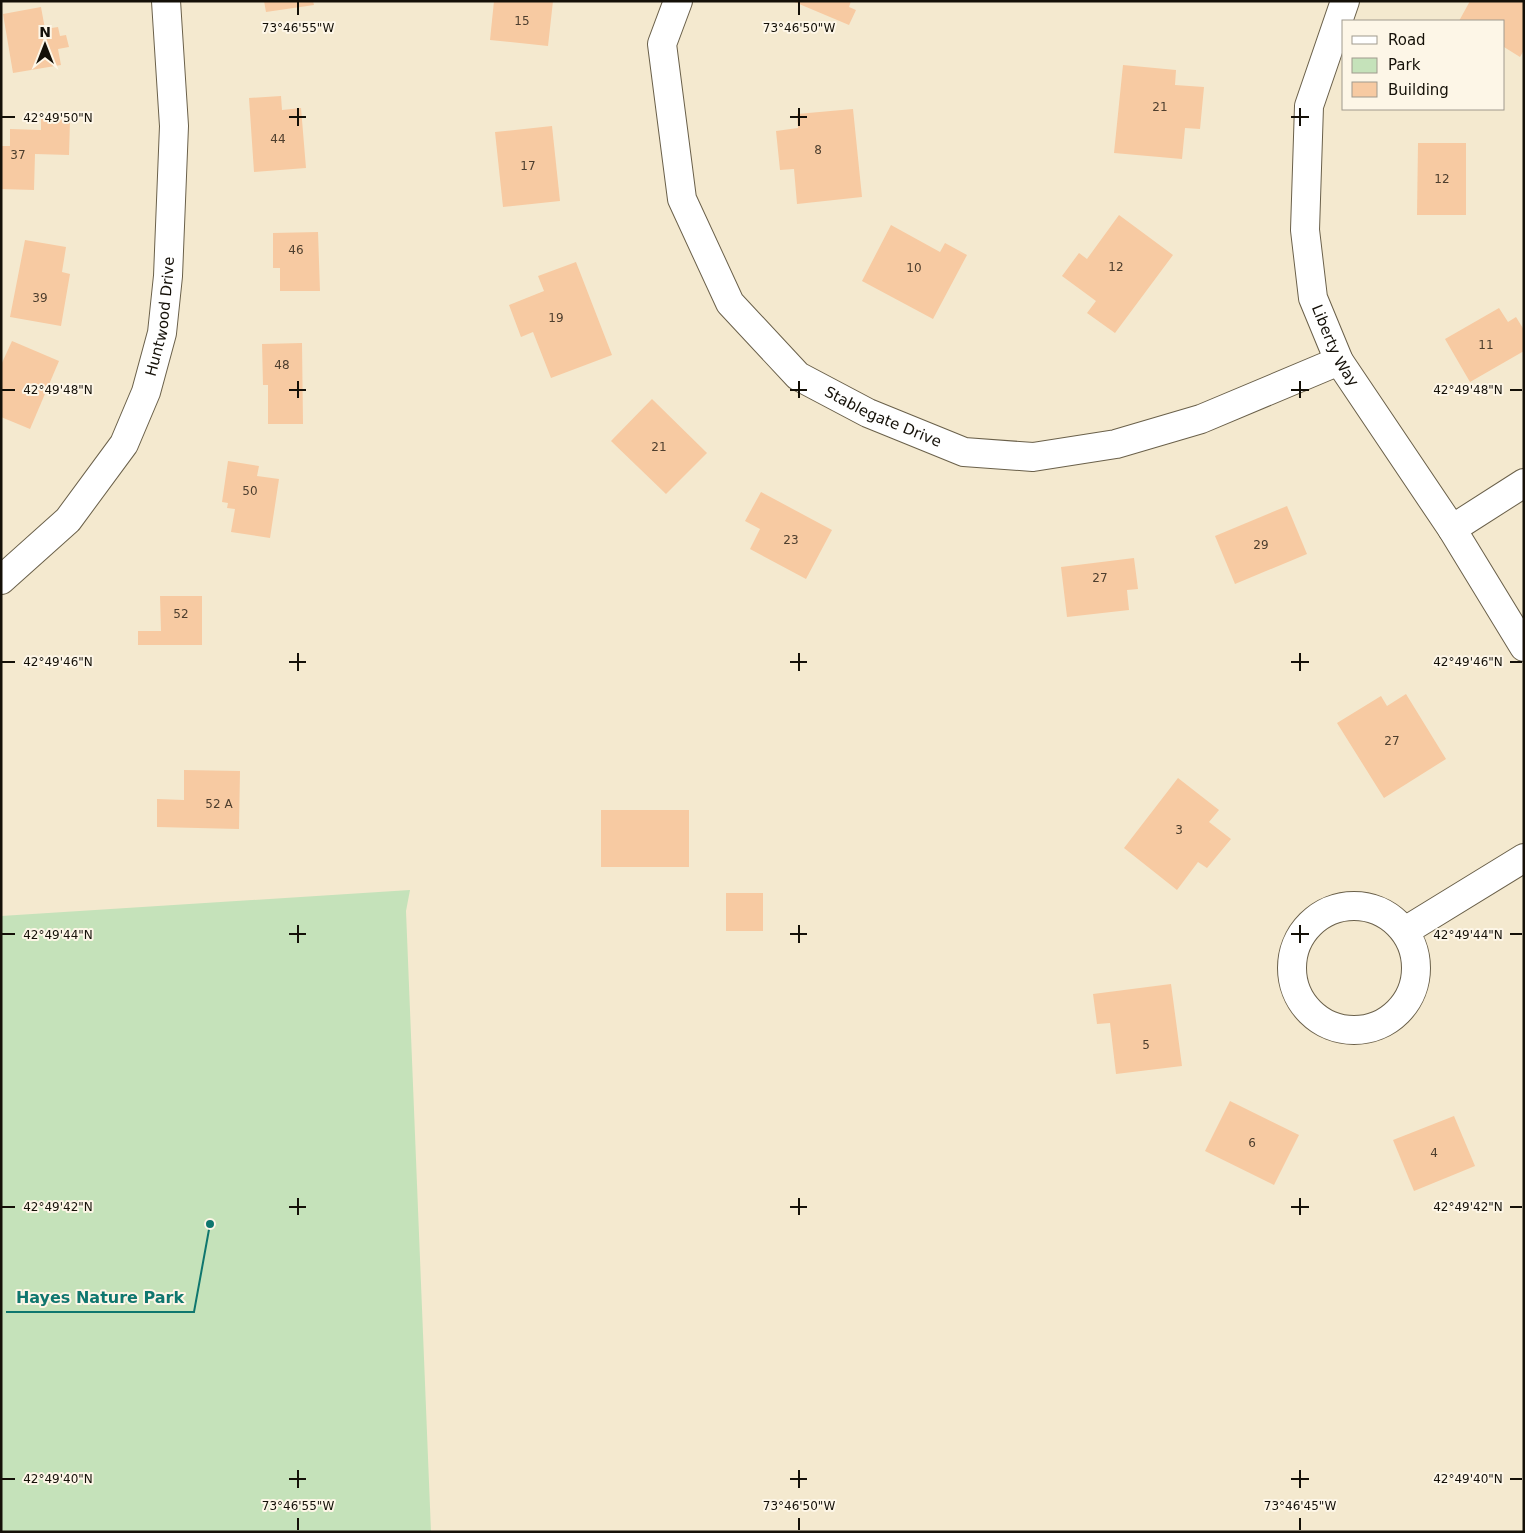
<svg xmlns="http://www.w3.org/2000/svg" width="1525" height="1533" viewBox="0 0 1525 1533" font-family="'DejaVu Sans',sans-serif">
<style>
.green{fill:#c5e2ba}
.building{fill:#f7caa2}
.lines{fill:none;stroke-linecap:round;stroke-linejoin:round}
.minor-casing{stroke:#6a604a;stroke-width:30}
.minor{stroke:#fff;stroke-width:28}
.ticks{fill:none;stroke:#141008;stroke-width:2}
.labels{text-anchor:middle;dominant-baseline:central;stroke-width:4;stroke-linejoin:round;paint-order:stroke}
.number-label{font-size:12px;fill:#4d3e2e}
.street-label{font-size:15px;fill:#141008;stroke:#fdf6e7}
.ticks-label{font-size:12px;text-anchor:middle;fill:#141008;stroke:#fdf6e7;stroke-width:4;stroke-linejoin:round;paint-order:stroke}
.leader{fill:none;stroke:#0f766e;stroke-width:2}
.callout-dot{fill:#0f766e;stroke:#fdf6e7;stroke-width:2}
.callout-label{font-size:16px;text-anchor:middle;font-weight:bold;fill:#0f766e;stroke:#fdf6e7;stroke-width:4;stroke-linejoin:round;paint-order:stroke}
</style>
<rect width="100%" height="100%" fill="#f4e9cf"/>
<path class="green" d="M 410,890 L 406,911 L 431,1532 L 1,1532 L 1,916 Z"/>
<g class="building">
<path d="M 264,1 L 313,1 L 314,5 L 266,12 Z"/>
<path d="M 494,1 L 553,1 L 548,46 L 490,40 Z"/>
<path d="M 792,1 L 851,1 L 849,7 L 856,10 L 849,25 Z"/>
<path d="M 1470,1 L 1524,1 L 1524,50 L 1520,57 L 1504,47 L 1504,21 L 1459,21 Z"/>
<path d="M 41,7 L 45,29 L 58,27 L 60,36 L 66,35 L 69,47 L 58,49 L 61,65 L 13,73 L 3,14 Z"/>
<path d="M 1123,65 L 1176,70 L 1175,85 L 1204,87 L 1200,129 L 1185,128 L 1182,159 L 1114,153 Z"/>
<path d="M 281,96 L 282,110 L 301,108 L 306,168 L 254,172 L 249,98 Z"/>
<path d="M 853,109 L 862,197 L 797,204 L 794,169 L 780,170 L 776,131 L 798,128 L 797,114 Z"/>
<path d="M 41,119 L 70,120 L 69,155 L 35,154 L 34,190 L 1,189 L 1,146 L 10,146 L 10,129 L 41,130 Z"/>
<path d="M 552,126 L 560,201 L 503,207 L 495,132 Z"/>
<path d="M 1418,143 L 1466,143 L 1466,215 L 1417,215 Z"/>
<path d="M 1119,215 L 1173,255 L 1115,333 L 1087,313 L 1096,301 L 1062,276 L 1079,253 L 1087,259 Z"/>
<path d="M 891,225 L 940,252 L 945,243 L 967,255 L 933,319 L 862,281 Z"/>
<path d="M 318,232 L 320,291 L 280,291 L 280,268 L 273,268 L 273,233 Z"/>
<path d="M 25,240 L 66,247 L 62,272 L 70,274 L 61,326 L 10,317 Z"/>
<path d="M 576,262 L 612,355 L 551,378 L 533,332 L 521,337 L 509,305 L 544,291 L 538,276 Z"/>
<path d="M 1499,308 L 1508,322 L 1516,317 L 1524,330 L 1524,351 L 1470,382 L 1445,339 Z"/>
<path d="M 12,341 L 59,361 L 30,429 L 1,417 L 1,365 Z"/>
<path d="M 302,343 L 303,424 L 268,424 L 268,385 L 263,385 L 262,344 Z"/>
<path d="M 652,399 L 707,453 L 666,494 L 611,441 Z"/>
<path d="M 228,461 L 259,466 L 257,476 L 279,479 L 270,538 L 231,532 L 235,509 L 227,508 L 228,503 L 222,502 Z"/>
<path d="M 761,492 L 832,530 L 806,579 L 750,549 L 760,529 L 745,521 Z"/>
<path d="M 1287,506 L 1307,554 L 1235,584 L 1215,536 Z"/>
<path d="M 1134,558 L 1138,589 L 1127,590 L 1129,610 L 1067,617 L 1061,567 Z"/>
<path d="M 160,596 L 202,596 L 202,645 L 138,645 L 138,631 L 161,631 Z"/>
<path d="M 1406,694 L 1446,759 L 1384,798 L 1337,723 L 1381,696 L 1387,706 Z"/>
<path d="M 184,770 L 240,771 L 239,829 L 157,827 L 157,799 L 184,800 Z"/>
<path d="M 1178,778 L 1219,810 L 1209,822 L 1231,839 L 1207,868 L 1198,862 L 1177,890 L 1124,848 Z"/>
<rect x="601" y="810" width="88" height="57"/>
<rect x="726" y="893" width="37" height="38"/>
<path d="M 1171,984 L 1182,1066 L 1116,1074 L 1110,1023 L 1097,1024 L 1093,994 Z"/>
<path d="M 1230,1101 L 1299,1135 L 1274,1185 L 1205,1151 Z"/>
<path d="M 1454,1116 L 1475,1166 L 1414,1191 L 1393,1140 Z"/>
</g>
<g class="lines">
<g class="minor-casing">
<g id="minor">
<path id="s1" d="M 678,1 L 662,44 L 682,199 L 730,303 L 798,376 L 868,413 L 964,452 L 1033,457 L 1116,444 L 1201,419 L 1339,361"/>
<path id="s2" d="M 1345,1 L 1309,106 L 1305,230 L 1313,298 L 1339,361 L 1452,529 L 1524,647"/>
<path d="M 1452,529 L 1524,483"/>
<path id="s3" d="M 1,580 L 68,520 L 124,444 L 146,392 L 162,333 L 168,276 L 174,126 L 166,1"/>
<circle cx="1354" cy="968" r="62"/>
<path d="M 1405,931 L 1524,858"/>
</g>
</g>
<use href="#minor" class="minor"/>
</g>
<path class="ticks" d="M 298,2 L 298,15M 799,2 L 799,15M 298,108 L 298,126M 799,108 L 799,126M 1300,108 L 1300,126M 2,117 L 15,117M 289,117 L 306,117M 790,117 L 807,117M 1291,117 L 1309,117M 298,381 L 298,398M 799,381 L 799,398M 1300,381 L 1300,398M 2,390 L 15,390M 289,390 L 306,390M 790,390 L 807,390M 1291,390 L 1309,390M 1510,390 L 1522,390M 298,653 L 298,671M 799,653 L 799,671M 1300,653 L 1300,671M 2,662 L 15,662M 289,662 L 306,662M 790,662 L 807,662M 1291,662 L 1309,662M 1510,662 L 1522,662M 298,925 L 298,943M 799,925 L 799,943M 1300,925 L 1300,943M 2,934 L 15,934M 289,934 L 306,934M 790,934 L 807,934M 1291,934 L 1309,934M 1510,934 L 1522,934M 298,1198 L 298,1215M 799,1198 L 799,1215M 1300,1198 L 1300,1215M 2,1207 L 15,1207M 289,1207 L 306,1207M 790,1207 L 807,1207M 1291,1207 L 1309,1207M 1510,1207 L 1522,1207M 298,1470 L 298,1488M 799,1470 L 799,1488M 1300,1470 L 1300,1488M 2,1479 L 15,1479M 289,1479 L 306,1479M 790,1479 L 807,1479M 1291,1479 L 1309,1479M 1510,1479 L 1522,1479M 298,1518 L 298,1530M 799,1518 L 799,1530M 1300,1518 L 1300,1530"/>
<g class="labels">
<g class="number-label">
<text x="522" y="21">15</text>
<text x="1160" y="107">21</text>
<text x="278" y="139">44</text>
<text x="818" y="150">8</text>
<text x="18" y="155">37</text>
<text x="528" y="166">17</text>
<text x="1442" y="179">12</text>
<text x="296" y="250">46</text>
<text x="1116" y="267">12</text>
<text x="914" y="268">10</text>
<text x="40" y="298">39</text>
<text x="556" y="318">19</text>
<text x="1486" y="345">11</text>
<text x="282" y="365">48</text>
<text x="659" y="447">21</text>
<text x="250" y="491">50</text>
<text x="791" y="540">23</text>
<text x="1261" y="545">29</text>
<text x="1100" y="578">27</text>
<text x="181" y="614">52</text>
<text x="1392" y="741">27</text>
<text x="219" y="804">52 A</text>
<text x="1179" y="830">3</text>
<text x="1146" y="1045">5</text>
<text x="1252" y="1143">6</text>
<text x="1434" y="1153">4</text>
</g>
<g class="street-label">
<text stroke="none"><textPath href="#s3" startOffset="318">Huntwood Drive</textPath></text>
<text stroke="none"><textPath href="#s2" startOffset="356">Liberty Way</textPath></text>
<text stroke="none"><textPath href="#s1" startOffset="511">Stablegate Drive</textPath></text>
</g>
</g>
<g class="ticks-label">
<text x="298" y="32">73°46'55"W</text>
<text x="799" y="32">73°46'50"W</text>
<text x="58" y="122">42°49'50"N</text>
<text x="58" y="394">42°49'48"N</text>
<text x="1468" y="394">42°49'48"N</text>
<text x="58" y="666">42°49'46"N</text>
<text x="1468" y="666">42°49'46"N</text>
<text x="58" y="939">42°49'44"N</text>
<text x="1468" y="939">42°49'44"N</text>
<text x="58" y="1211">42°49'42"N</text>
<text x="1468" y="1211">42°49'42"N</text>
<text x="58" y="1483">42°49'40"N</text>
<text x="1468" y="1483">42°49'40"N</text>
<text x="298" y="1510">73°46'55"W</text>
<text x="799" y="1510">73°46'50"W</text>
<text x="1300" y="1510">73°46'45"W</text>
</g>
<path class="leader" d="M210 1224L194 1312H6"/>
<circle class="callout-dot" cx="210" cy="1224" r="5"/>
<g class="callout-label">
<text x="100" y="1303">Hayes Nature Park</text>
</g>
<rect width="1525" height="1533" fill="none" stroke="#141008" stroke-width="5"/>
<rect x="1342" y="20" width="162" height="90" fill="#fdf6e7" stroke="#a09a8e"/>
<rect x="1352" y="36" width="25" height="8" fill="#ffffff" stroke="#a09a8e"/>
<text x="1388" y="45" font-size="15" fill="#141008">Road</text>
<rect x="1352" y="58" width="25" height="15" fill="#c5e2ba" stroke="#a09a8e"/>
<text x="1388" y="70" font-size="15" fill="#141008">Park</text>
<rect x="1352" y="82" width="25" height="15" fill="#f7caa2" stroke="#a09a8e"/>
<text x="1388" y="95" font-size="15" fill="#141008">Building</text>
<g transform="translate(45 45)" stroke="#fdf6e7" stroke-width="4" paint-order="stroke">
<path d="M0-4L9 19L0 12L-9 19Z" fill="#141008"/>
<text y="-8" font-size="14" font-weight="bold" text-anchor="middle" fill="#141008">N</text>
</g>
</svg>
